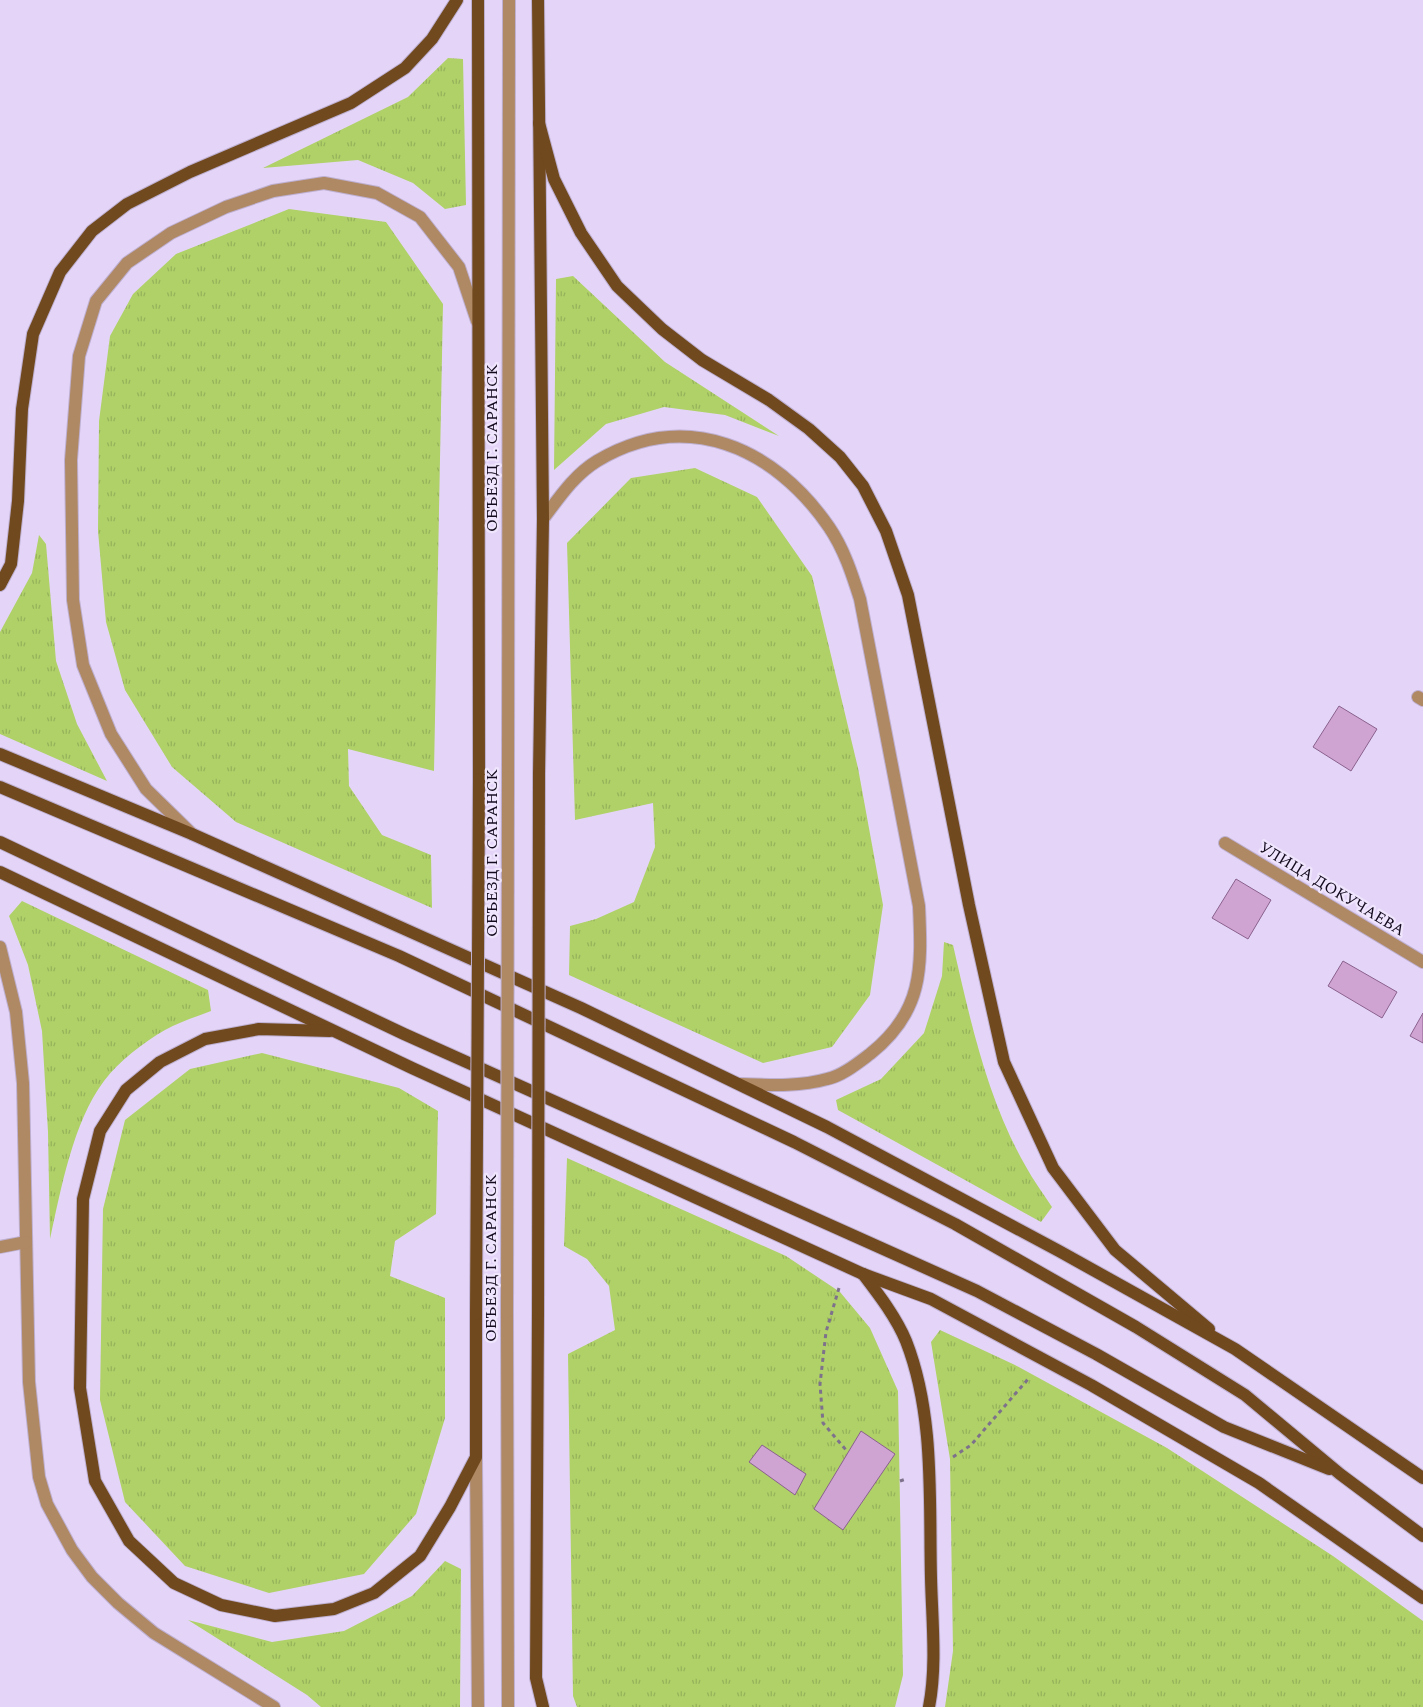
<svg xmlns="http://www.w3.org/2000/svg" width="1423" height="1707" viewBox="0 0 1423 1707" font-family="Spectral,serif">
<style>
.grass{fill:url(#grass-tufts)}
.building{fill:#cfa3d2;stroke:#8a618d}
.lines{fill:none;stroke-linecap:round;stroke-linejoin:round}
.minor-casing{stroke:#beb0d1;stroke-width:14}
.major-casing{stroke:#beb0d1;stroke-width:14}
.path{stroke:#7d718c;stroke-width:3;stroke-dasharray:4 4;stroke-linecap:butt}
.minor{stroke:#af8864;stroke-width:12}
.major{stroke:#71491f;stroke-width:12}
.minor-bridge-casing{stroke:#beb0d1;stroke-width:14;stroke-linecap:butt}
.major-bridge-casing{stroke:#beb0d1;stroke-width:14;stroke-linecap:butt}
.minor-bridge{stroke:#af8864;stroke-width:12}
.major-bridge{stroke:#71491f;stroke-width:12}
.labels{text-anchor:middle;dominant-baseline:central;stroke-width:4.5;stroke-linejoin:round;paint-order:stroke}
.street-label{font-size:16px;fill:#130a1d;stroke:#efe5fd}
</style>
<defs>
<pattern id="grass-tufts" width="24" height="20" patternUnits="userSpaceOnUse" patternTransform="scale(1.25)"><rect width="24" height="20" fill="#afd168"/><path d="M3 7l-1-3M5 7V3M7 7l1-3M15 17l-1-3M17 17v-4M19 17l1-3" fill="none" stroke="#96b25a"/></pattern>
</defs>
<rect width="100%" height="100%" fill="#e4d5f8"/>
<g class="grass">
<path d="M 448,58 L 463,59 L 466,205 L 445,209 L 413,183 L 358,160 L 263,168 L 408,97 Z"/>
<path d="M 289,209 L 386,222 L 443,304 L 434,771 L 348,749 L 349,786 L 382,835 L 431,855 L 432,908 L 236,822 L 172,767 L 125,690 L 106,622 L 98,531 L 99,421 L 110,336 L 133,294 L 176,254 Z"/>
<path d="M 573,276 L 665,362 L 779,436 L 725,415 L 664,407 L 606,424 L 554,470 L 556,279 Z"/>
<path d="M 695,468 L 757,497 L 812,576 L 858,768 L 883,905 L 870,995 L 832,1047 L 763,1063 L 569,975 L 570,926 L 596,919 L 634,902 L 655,847 L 653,803 L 575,820 L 567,543 L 631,478 Z"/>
<path d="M 39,535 L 46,544 L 56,661 L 77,724 L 107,781 L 0,734 L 0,632 L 32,573 Z"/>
<path d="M 22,901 L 208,990 L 211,1011 C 196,1017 179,1022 165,1030 C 144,1042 119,1061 104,1081 C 73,1122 61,1189 50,1239 L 48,1132 L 42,1031 L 28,965 L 9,916 Z"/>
<path d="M 944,942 L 953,945 C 970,1019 987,1099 1025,1165 C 1033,1180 1043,1193 1052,1207 L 1041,1222 L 838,1110 L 836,1100 L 881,1079 L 924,1033 L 942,976 Z"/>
<path d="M 262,1053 L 399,1088 L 438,1111 L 436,1214 L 395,1241 L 390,1276 L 445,1298 L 445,1418 L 416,1514 L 364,1574 L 269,1593 L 185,1566 L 125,1502 L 100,1400 L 103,1209 L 125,1120 L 190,1069 Z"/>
<path d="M 567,1158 L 786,1256 L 840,1292 L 870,1328 L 898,1391 L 903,1675 L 895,1707 L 577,1707 L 573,1696 L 568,1354 L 615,1330 L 609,1286 L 587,1259 L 564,1246 Z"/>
<path d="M 940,1330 L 1015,1365 L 1167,1448 L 1333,1556 L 1423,1621 L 1423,1707 L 945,1707 L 953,1651 L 950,1459 L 931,1342 Z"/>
<path d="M 445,1561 L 461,1569 L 460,1707 L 321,1707 L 307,1695 L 188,1620 L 272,1642 L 344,1631 L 412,1596 Z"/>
</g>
<g class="building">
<path d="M 1339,706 L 1377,729 L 1351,771 L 1313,747 Z"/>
<path d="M 1236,879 L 1271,900 L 1248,939 L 1212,918 Z"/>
<path d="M 1343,961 L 1397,992 L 1382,1018 L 1328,986 Z"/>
<path d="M 1423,1013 L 1423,1043 L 1410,1036 Z"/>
<path d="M 861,1431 L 895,1454 L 843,1530 L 814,1509 Z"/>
<path d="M 762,1445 L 806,1474 L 795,1495 L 749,1462 Z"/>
</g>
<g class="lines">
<g class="minor-casing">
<g id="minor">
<path d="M 543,519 C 559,498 574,475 597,461 C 686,408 774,447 829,527 C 844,549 852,574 860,599 L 919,906 C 922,969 923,1012 870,1054 C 858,1063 842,1076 827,1079 C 799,1087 769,1085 740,1084"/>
<path d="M 1418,697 L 1423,700"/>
<path d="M 508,777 L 509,0"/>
<path d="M 192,834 L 146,789 L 111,734 L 83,665 L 73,600 L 71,460 L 79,356 L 96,301 L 127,263 L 171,233 L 226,207 L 273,191 L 324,183 L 377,193 L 420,217 L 459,267 L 477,321"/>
<path d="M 1225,843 L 1423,962"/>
<path d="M 0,947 L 16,1012 L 23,1083 L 29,1382 L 39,1477 L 47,1504 L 72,1550 L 92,1577 L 118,1603 L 154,1633 L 274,1707"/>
<path d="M 0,1247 L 26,1242"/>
<path d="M 507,1312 L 508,1707"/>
<path d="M 476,1457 L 478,1707"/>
</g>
</g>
<g class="major-casing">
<g id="major">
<path d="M 478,0 L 479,779"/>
<path d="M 538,0 L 543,519 L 539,774"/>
<path d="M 539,123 L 554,179 L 581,233 L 617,286 L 662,329 L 702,360 L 769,400 L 809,429 L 840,457 L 863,486 L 886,531 L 908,595 L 969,905 L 1004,1062 L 1053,1168 L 1115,1250 L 1209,1329"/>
<path d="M 0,585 L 11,564 L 18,501 L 22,409 L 33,334 L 60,272 L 92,231 L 127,204 L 190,172 L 351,103 L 405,68 L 432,39 L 457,0"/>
<path d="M 0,754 L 192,834 L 581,1008 L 827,1127 L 1059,1251 L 1235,1349 L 1423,1478"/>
<path d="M 0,787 L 399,956 L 794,1142 L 955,1224 L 1136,1327 L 1245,1395 L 1340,1474 L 1423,1536"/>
<path d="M 0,842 L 404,1034 L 977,1291 L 1096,1354 L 1224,1427 L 1329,1469"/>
<path d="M 0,872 L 412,1068 L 863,1274 L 931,1299 L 1091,1385 L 1259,1483 L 1423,1598"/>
<path d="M 330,1031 L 259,1029 L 205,1039 L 160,1062 L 126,1090 L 100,1131 L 83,1199 L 80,1388 L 95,1481 L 129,1541 L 174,1583 L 221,1605 L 275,1616 L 334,1609 L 374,1593 L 420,1556 L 450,1507 L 476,1457 L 476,1314"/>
<path d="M 863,1274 C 879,1295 896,1317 906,1341 C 935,1415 929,1500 931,1578 C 932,1620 937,1666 929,1707"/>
<path d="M 538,1314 L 536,1678 L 543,1707"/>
</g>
</g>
<g class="path">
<path d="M 839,1288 L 826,1332 L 820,1384 L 823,1423 L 846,1450"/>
<path d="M 953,1457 L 971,1445 L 1029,1378"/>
<path d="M 900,1481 L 906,1479"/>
</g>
<use href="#minor" class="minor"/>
<use href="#major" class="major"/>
<g class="minor-bridge-casing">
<path id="minor-bridge" d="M 507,1312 L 508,777"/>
</g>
<g class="major-bridge-casing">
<g id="major-bridge">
<path d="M 476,1314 L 479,779"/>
<path d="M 538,1314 L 539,774"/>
</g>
</g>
<use href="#minor-bridge" class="minor-bridge"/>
<use href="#major-bridge" class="major-bridge"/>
</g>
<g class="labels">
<g class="street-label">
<text transform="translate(492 448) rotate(-90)">ОБЪЕЗД Г. САРАНСК</text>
<text transform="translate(492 853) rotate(-90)">ОБЪЕЗД Г. САРАНСК</text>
<text transform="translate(1332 889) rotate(31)">УЛИЦА ДОКУЧАЕВА</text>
<text transform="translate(491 1258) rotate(-90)">ОБЪЕЗД Г. САРАНСК</text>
</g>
</g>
</svg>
